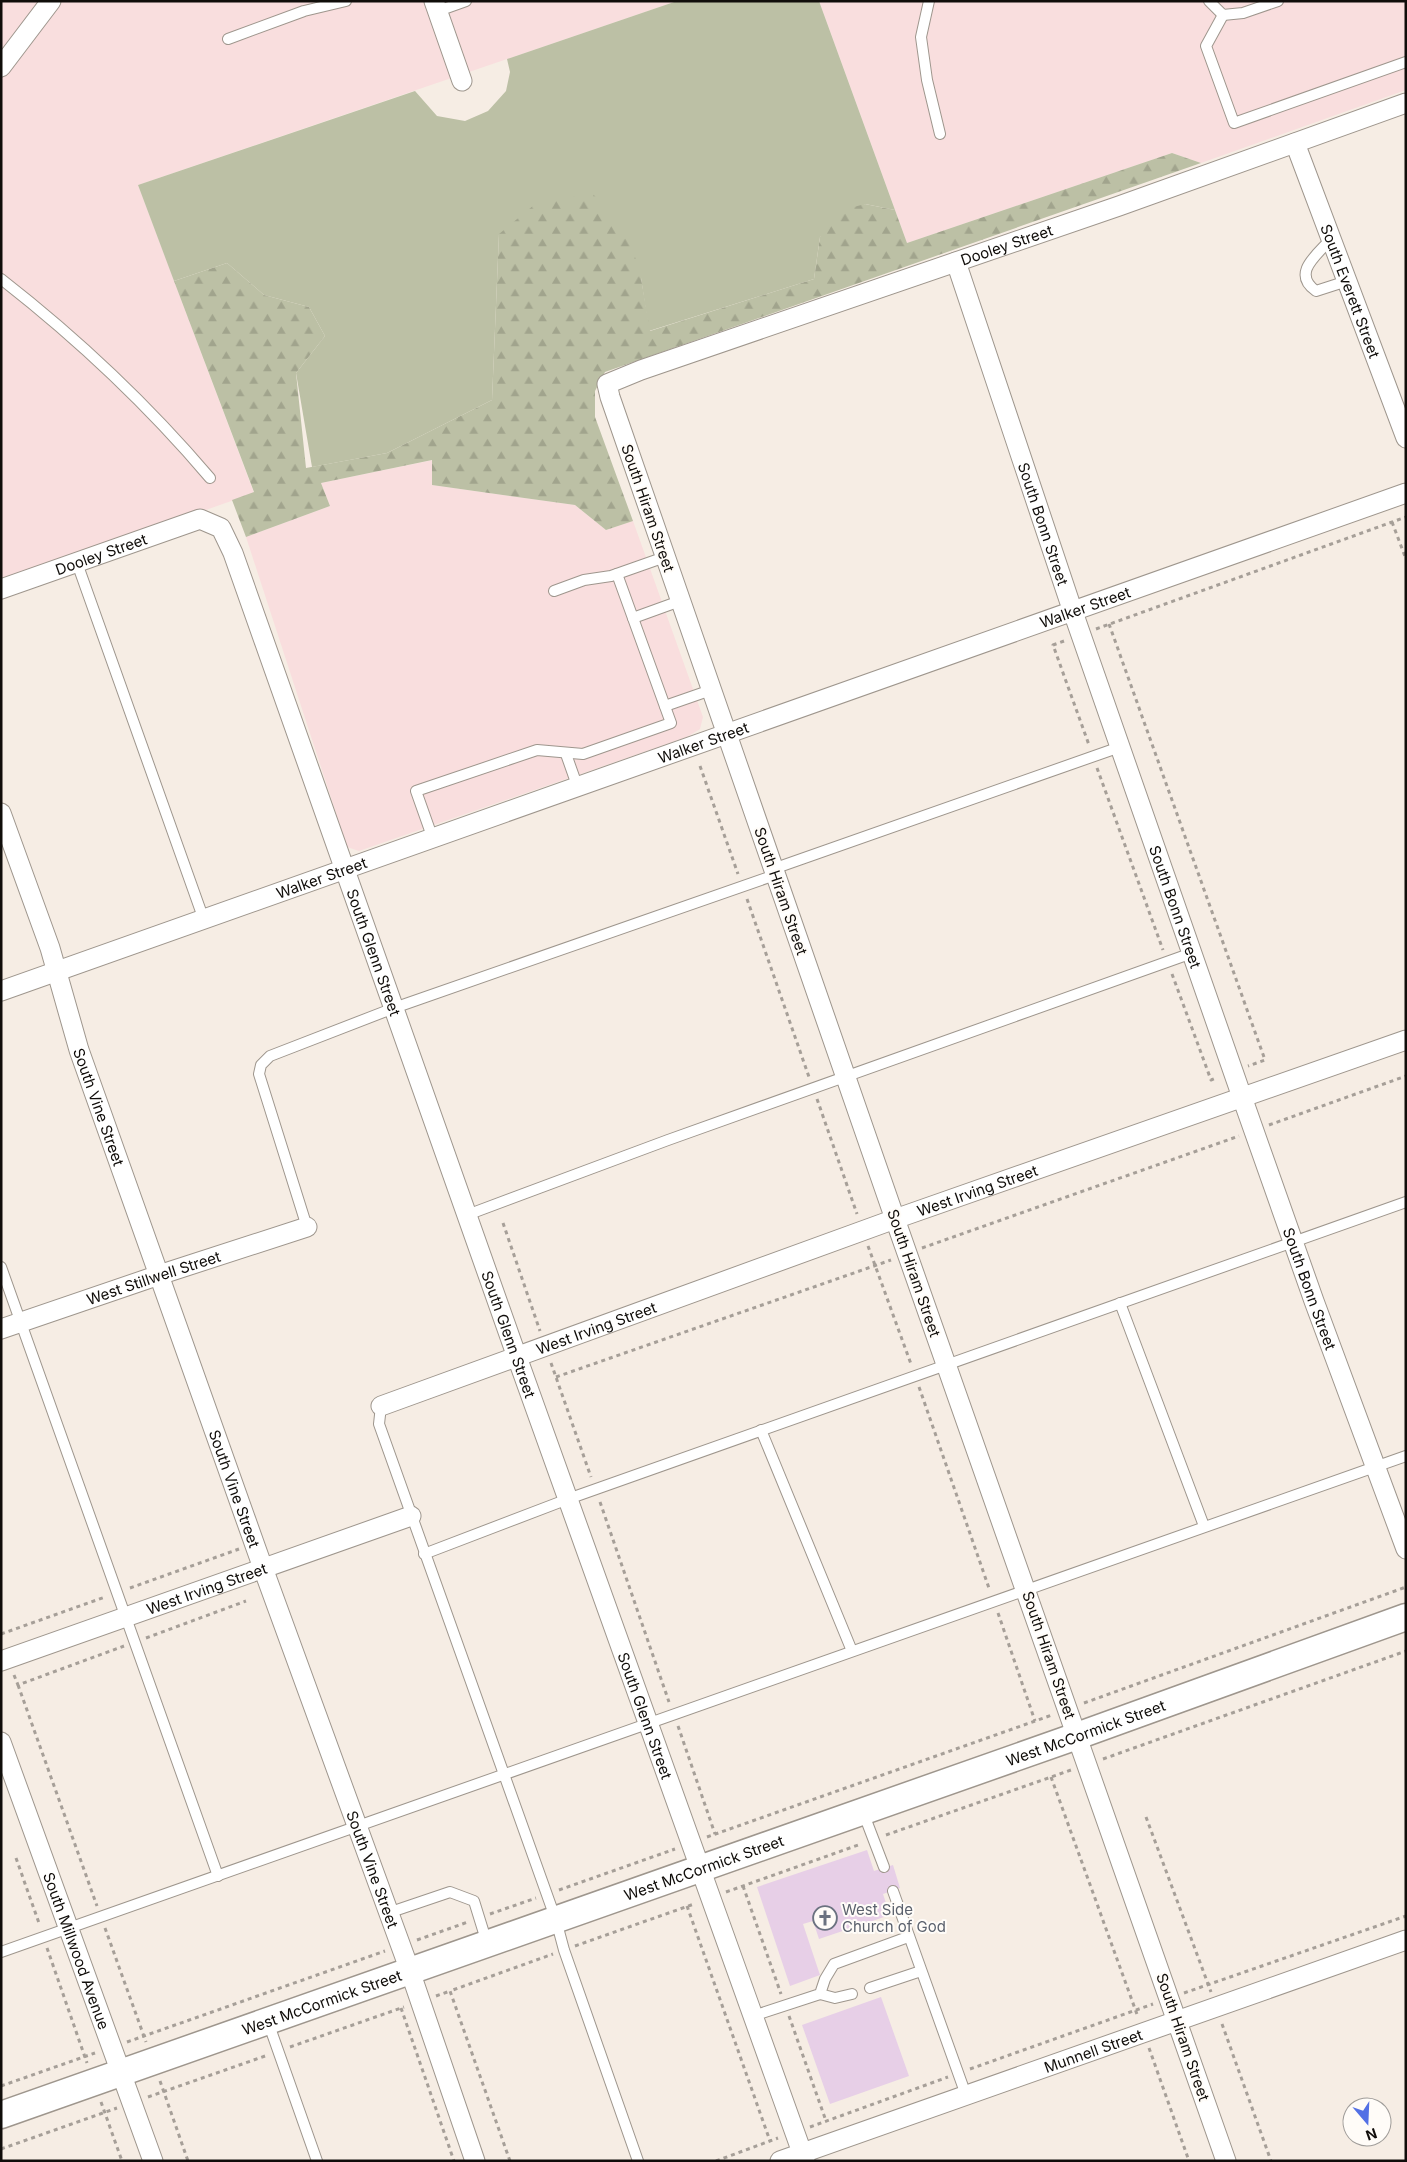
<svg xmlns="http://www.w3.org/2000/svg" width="1407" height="2162" viewBox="0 0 1407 2162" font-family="Inter,sans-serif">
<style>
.industrial{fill:#f9dede}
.grass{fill:#bcc0a5}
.forest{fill:url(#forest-firs)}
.building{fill:#e7cfe7}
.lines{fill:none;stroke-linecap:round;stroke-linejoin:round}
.lane-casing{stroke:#9e968d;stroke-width:12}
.street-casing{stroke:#9e968d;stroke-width:21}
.secondary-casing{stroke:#9e968d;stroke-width:29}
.path{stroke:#a69f98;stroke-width:3;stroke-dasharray:4 4;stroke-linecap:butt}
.lane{stroke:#fff;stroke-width:10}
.street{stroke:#fff;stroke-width:19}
.secondary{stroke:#fff;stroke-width:26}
.labels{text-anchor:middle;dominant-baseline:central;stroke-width:4;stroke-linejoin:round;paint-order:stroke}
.street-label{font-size:15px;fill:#100d0a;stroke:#fffcf8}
.worship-label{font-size:15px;fill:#5b616d;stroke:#fffcf8;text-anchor:start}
</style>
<defs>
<pattern id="forest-firs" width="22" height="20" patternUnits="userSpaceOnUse" patternTransform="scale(1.25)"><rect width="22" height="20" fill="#bcc0a5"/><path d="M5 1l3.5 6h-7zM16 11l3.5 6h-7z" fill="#a1a48d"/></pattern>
</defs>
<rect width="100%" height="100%" fill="#f6ede4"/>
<g class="industrial">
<path d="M 1,1 L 677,1 L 138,185 L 254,493 L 1,582 Z"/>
<path d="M 819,1 L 1406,1 L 1406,90 L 1201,163 L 1172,153 L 907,243 Z"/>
<path d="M 433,460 L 432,485 L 575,505 L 606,530 L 633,521 L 703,717 L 700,729 L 687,737 L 359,851 L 347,847 L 246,537 L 330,506 L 321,483 Z"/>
</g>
<path class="grass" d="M 677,1 L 819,1 L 895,210 L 865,204 L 820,237 L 814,279 L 649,331 L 641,278 L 499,234 L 492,400 L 387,453 L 312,467 L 296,373 L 325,336 L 309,307 L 264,295 L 227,263 L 174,281 L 138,185 L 415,91 L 437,116 L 465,121 L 488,111 L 506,91 L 510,72 L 507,59 Z"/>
<path class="forest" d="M 1172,153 L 1201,163 L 605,372 L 595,391 L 595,417 L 633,521 L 606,530 L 575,505 L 432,485 L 432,460 L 321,483 L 330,506 L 246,537 L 232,500 L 254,492 L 174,281 L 227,263 L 264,295 L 309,307 L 325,336 L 296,373 L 306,468 L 387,453 L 492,400 L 499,234 L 534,205 L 592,193 L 628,232 L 641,278 L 650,331 L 814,279 L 820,237 L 835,212 L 865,204 L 895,210 L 907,243 Z"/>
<g class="building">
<path d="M 867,1850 L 874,1871 L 893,1865 L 900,1888 L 883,1894 L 890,1915 L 819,1939 L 813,1921 L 803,1924 L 820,1975 L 790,1986 L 757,1887 Z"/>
<path d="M 881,1997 L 909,2076 L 830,2104 L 802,2025 Z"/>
</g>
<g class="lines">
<g class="lane-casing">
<g id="lane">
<path d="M 929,1 L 921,37 L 927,80 L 940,134"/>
<path d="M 1209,1 L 1223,15 L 1243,13 L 1278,1"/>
<path d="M 438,11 L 466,1"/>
<path d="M 1223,15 L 1206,46 L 1234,123 L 1406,62"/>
<path d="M 228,39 L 304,11 L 346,1"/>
<path d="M 1331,239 C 1317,255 1291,273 1316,291 L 1347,281"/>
<path d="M 1,279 C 78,339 147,404 210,478"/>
<path d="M 77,563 L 204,920"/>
<path d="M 554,591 L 584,580 L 611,576 L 665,557"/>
<path d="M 633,618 L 680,601"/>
<path d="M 665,706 L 711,690"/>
<path d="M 566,754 L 578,788"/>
<path d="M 433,839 L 416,791 L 537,750 L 583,754 L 671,723 L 617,574"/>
<path d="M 773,869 L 1120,747"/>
<path d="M 467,1215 L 668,1140 L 1192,953"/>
<path d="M 307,1227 L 259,1074 L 261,1065 L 270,1056 L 394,1008 L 775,875"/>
<path d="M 1,1267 L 218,1876"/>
<path d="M 1120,1303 L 1204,1526"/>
<path d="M 381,1406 L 379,1424 L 556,1920 L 564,1950 L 638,2161"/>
<path d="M 761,1430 L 852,1651"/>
<path d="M 424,1554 L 568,1499 L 1406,1202"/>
<path d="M 863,1812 L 884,1867"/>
<path d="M 893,1891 L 966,2095"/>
<path d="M 388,1913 L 450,1892 L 474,1901 L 487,1943"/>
<path d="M 1,1952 L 1406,1456"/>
<path d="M 870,1988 L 921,1971"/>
<path d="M 820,1994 L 835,1998 L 852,1994"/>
<path d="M 753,2016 L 820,1994 L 825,1979 L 834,1964 L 908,1937"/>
<path d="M 268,2022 L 317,2161"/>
</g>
</g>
<g class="street-casing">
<g id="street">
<path d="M 434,1 L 462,81"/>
<path d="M 1,67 L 51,1"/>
<path id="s1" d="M 1295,143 L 1406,438"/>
<path id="s2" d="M 956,262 L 1073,612 L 1242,1097 L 1314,1301 L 1406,1549"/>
<path id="s3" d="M 1,589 L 200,519 L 221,528 L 233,553 L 517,1357 L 805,2161"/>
<path id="s4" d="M 1,813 L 50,948 L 79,1050 L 263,1568 L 410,1971 L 475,2161"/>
<path id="s5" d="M 1,991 L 1406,493"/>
<path id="s6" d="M 1,1329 L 159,1275 L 307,1227"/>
<path id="s7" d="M 381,1406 L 895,1219 L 1406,1040"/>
<path id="s8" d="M 1,1661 L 411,1516"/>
<path id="s9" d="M 1,1742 L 153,2161"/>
<path id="s10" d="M 780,2161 L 1406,1940"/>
<path id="s11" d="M 1226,2161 L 895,1219 L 610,397 L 607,384 L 641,370 L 1119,206 L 1406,103"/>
</g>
</g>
<g class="secondary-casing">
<g id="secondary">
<path id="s12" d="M 1,2115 L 1077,1736 L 1406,1617"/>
</g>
</g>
<g class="path">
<path d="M 1392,522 L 1406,559"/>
<path d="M 1109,624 L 1265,1060 L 1248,1066"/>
<path d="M 1096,629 L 1406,517"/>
<path d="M 1064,641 L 1053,645 L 1089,745"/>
<path d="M 700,766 L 738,874"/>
<path d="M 1097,768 L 1163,950"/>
<path d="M 747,899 L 809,1077"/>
<path d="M 1172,974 L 1211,1080 L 1216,1078"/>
<path d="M 817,1099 L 857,1214"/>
<path d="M 1269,1125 L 1406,1076"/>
<path d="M 503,1223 L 540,1331"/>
<path d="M 868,1246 L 911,1364"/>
<path d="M 922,1248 L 1239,1136"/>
<path d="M 551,1363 L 591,1477"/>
<path d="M 556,1377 L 891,1260"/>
<path d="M 919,1387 L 990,1591"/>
<path d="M 600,1502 L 669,1702"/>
<path d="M 130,1588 L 239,1549"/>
<path d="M 998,1613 L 1035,1721"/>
<path d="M 1,1634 L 105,1597"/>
<path d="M 146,1638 L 246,1601"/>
<path d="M 14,1675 L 18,1685 L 124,1646"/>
<path d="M 18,1685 L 97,1906"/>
<path d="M 1084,1703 L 1406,1587"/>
<path d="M 678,1726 L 715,1834"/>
<path d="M 1103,1759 L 1406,1651"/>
<path d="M 1051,1777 L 1138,2017"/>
<path d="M 1146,1817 L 1211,1992"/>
<path d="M 886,1835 L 1071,1770"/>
<path d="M 707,1837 L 1052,1715"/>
<path d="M 16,1858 L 40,1926"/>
<path d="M 743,1886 L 781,1994"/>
<path d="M 559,1890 L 675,1849"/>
<path d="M 726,1892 L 861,1844"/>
<path d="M 687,1906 L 770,2141"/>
<path d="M 490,1914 L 536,1898"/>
<path d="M 105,1928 L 146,2042"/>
<path d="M 417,1940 L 468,1922"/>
<path d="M 575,1946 L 694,1904"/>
<path d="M 47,1948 L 87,2063"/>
<path d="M 1184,1993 L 1406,1916"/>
<path d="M 436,1996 L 450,1991"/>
<path d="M 401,2008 L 454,2161"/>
<path d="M 789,2016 L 826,2121"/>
<path d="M 1222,2024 L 1271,2161"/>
<path d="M 127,2042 L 385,1951"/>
<path d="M 290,2047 L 404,2007"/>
<path d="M 1149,2048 L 1189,2161"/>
<path d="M 970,2069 L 1153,2004"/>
<path d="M 160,2081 L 188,2161"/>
<path d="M 1,2086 L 95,2053"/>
<path d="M 148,2097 L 268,2055"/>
<path d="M 101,2102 L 122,2161"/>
<path d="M 810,2127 L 948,2077"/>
<path d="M 1,2149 L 117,2108"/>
<path d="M 510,2161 L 450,1991 L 553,1954"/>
<path d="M 716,2161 L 778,2138"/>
</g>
<use href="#lane" class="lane"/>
<use href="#street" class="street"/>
<use href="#secondary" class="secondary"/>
</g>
<defs>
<g id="church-ring" transform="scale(1.25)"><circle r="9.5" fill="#fffcf8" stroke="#6b7280" stroke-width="1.5"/><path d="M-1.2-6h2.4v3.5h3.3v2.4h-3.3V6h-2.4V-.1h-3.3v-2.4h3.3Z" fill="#6b7280"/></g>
</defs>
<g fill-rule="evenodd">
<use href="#church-ring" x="825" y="1918"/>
</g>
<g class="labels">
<g class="street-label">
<text stroke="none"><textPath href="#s11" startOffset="2305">Dooley Street</textPath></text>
<text stroke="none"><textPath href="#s1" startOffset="158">South Everett Street</textPath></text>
<text transform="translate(648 508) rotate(71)">South Hiram Street</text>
<text stroke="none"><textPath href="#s2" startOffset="276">South Bonn Street</textPath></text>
<text stroke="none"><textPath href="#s3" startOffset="106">Dooley Street</textPath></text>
<text stroke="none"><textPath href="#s5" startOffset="1150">Walker Street</textPath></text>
<text stroke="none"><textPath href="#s5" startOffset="745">Walker Street</textPath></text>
<text stroke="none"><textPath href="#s5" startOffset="340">Walker Street</textPath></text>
<text transform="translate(781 891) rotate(71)">South Hiram Street</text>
<text stroke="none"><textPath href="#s2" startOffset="681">South Bonn Street</textPath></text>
<text stroke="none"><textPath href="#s3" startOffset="685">South Glenn Street</textPath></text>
<text stroke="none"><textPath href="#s4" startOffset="310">South Vine Street</textPath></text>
<text stroke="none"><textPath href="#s7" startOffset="634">West Irving Street</textPath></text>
<text transform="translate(914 1273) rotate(71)">South Hiram Street</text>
<text stroke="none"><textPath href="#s6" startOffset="161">West Stillwell Street</textPath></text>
<text stroke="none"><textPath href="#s2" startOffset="1086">South Bonn Street</textPath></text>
<text stroke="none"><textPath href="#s7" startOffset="229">West Irving Street</textPath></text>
<text stroke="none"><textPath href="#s3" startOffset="1090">South Glenn Street</textPath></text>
<text stroke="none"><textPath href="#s4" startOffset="715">South Vine Street</textPath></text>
<text stroke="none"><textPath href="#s8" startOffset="218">West Irving Street</textPath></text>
<text transform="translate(1049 1655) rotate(71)">South Hiram Street</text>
<text stroke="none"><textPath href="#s3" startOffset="1495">South Glenn Street</textPath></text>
<text stroke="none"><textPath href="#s12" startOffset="1150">West McCormick Street</textPath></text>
<text stroke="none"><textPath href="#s12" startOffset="745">West McCormick Street</textPath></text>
<text stroke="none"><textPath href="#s4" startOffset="1120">South Vine Street</textPath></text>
<text stroke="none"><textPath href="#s9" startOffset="222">South Millwood Avenue</textPath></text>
<text stroke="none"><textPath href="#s12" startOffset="340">West McCormick Street</textPath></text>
<text transform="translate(1183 2037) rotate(71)">South Hiram Street</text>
<text stroke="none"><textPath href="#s10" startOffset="332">Munnell Street</textPath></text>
</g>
<g class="worship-label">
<text x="842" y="1909">West Side<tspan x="842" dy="17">Church of God</tspan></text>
</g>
</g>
<rect width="1407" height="2162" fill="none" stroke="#100d0a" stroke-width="5"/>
<g transform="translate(1367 2122) rotate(161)"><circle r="24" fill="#fffcf8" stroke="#9f9c99"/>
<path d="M0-4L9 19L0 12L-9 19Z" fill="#5370e5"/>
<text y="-8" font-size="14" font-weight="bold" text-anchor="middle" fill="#100d0a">N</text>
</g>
</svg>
